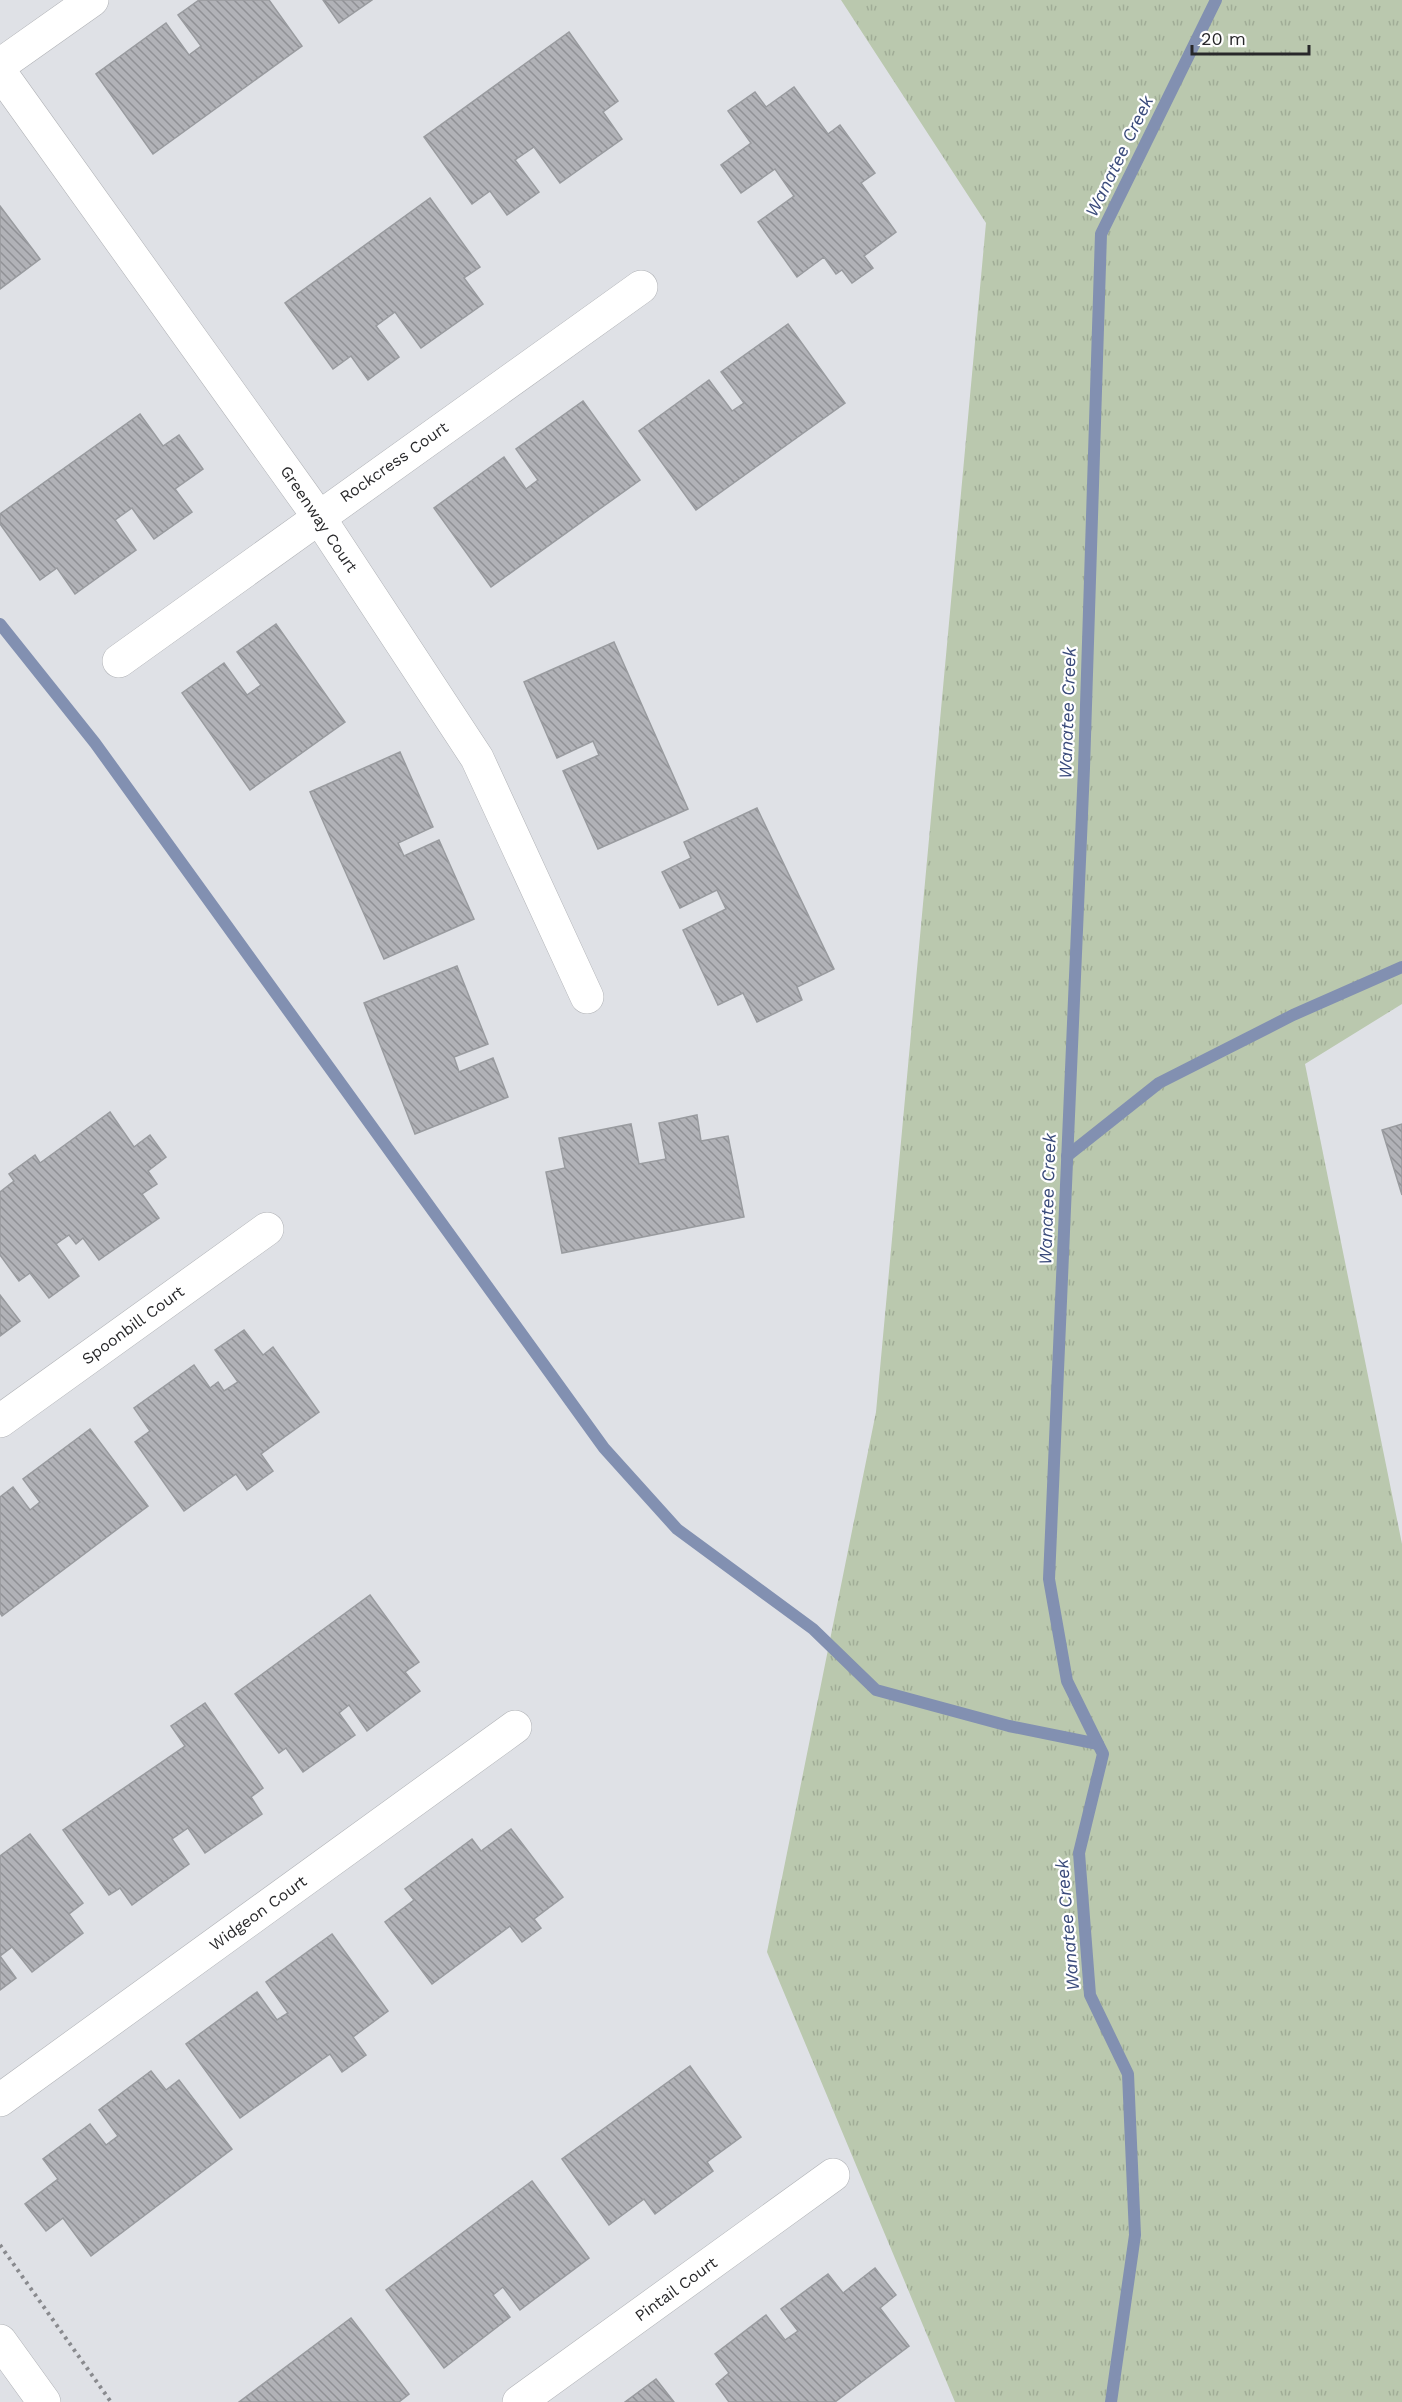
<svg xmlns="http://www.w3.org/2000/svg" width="1402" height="2402" viewBox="0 0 1402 2402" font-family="'Work Sans',sans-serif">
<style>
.park{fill:url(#park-tufts)}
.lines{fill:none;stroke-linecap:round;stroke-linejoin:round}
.stream{stroke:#8290b1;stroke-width:12}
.building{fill:url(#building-back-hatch);stroke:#999b9f;stroke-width:1.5}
.street-casing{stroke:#b0b2b6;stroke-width:34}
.secondary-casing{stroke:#b0b2b6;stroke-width:34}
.path{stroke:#898a8e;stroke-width:4;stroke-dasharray:3 4.5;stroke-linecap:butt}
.street{stroke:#fff;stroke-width:33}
.secondary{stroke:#fff;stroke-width:33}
.labels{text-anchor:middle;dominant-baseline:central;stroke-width:4.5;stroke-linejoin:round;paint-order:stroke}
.street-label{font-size:16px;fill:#28282a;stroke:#fff}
.water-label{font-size:18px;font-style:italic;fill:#3a4b7b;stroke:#fff}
</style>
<defs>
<pattern id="park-tufts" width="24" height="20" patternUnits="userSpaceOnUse" patternTransform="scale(1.5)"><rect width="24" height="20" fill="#bac8ae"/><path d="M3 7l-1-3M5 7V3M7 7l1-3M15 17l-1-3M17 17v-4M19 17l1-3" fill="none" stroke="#a0ac96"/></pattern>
<pattern id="building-back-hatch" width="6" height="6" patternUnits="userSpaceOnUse" patternTransform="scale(1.5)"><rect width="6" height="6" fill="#b1b2b7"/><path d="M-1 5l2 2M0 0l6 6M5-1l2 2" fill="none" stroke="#909195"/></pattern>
</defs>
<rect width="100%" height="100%" fill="#dfe1e6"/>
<path class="park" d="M 841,0 L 1402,0 L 1402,1004 L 1305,1064 L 1402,1544 L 1402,2402 L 955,2402 L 767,1952 L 876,1412 L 986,223 Z"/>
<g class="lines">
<g class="stream">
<path d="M 0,624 L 95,743 L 604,1448 L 677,1529 L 813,1629 L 876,1690 L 1009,1726 L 1098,1744"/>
<path d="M 1067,1156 L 1159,1083 L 1293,1015 L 1402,967"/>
<path d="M 1111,2402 L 1135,2235 L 1128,2074 L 1090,1995 L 1079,1853 L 1103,1754 L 1067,1681 L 1049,1579 L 1084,768 L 1101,234 L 1216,0"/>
</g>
</g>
<g class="building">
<path d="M 199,0 L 269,0 L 302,46 L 153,154 L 96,74 L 166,23 L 189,55 L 201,46 L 178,15 Z"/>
<path d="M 323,0 L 372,0 L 339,23 Z"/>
<path d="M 569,32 L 618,101 L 603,112 L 622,139 L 560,183 L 534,147 L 515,160 L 539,192 L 507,215 L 490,191 L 472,204 L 424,137 Z"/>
<path d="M 794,87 L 828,134 L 840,125 L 875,173 L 861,183 L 896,232 L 864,256 L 873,268 L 852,283 L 842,270 L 836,274 L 824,257 L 797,277 L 758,222 L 794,196 L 775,169 L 741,193 L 721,165 L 751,143 L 728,111 L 755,92 L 766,107 Z"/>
<path d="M 430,198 L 480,267 L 464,278 L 483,304 L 421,348 L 395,312 L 376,326 L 399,357 L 368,380 L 351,356 L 333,369 L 285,303 Z"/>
<path d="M 0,206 L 40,259 L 0,289 Z"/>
<path d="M 788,324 L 845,403 L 696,510 L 639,431 L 709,380 L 732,411 L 744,403 L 721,372 Z"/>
<path d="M 583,401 L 640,480 L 491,587 L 434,508 L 504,457 L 526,489 L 538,480 L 516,449 Z"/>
<path d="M 140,414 L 163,446 L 179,435 L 203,469 L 175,489 L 192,512 L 154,539 L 132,508 L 115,520 L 136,550 L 75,594 L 57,568 L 40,580 L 0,524 L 0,514 Z"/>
<path d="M 276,624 L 345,722 L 250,790 L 182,693 L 224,663 L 247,695 L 261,685 L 237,652 Z"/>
<path d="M 614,642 L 688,809 L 598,849 L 563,771 L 599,755 L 593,741 L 557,758 L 524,682 Z"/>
<path d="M 400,752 L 433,827 L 398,843 L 404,856 L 439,840 L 474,919 L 384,959 L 310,792 Z"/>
<path d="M 757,808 L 834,969 L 797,987 L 802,1000 L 757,1022 L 743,993 L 718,1005 L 683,930 L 726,909 L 717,890 L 680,908 L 662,872 L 691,858 L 684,842 Z"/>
<path d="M 457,966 L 488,1044 L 454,1057 L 459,1072 L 493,1058 L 508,1097 L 415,1134 L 364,1003 Z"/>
<path d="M 110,1112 L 134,1147 L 150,1135 L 166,1157 L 148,1171 L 157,1184 L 142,1194 L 159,1218 L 99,1260 L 83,1238 L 76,1244 L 69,1235 L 56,1244 L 79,1276 L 49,1298 L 30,1273 L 19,1281 L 0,1255 L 0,1192 L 14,1181 L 9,1174 L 35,1155 L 40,1163 Z"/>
<path d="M 697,1115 L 701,1141 L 728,1136 L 744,1217 L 562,1253 L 546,1172 L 565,1168 L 559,1138 L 631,1124 L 639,1164 L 666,1159 L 659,1123 Z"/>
<path d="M 1402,1124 L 1402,1195 L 1382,1130 Z"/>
<path d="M 0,1295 L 20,1321 L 0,1336 Z"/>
<path d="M 244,1330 L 263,1355 L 273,1347 L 319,1412 L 261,1454 L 273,1471 L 247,1490 L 236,1474 L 184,1511 L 135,1442 L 150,1431 L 134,1408 L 194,1365 L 210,1388 L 218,1382 L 224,1391 L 238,1382 L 215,1350 Z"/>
<path d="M 90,1429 L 148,1506 L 2,1616 L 0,1613 L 0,1497 L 13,1487 L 30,1510 L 40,1502 L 23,1479 Z"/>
<path d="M 370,1595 L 419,1662 L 405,1672 L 420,1691 L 367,1731 L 349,1705 L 339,1713 L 355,1735 L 303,1772 L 286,1748 L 279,1753 L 235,1694 Z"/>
<path d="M 205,1703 L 263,1788 L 251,1797 L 262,1814 L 205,1853 L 188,1828 L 172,1839 L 189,1864 L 132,1905 L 120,1888 L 109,1895 L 63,1830 L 185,1746 L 171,1726 Z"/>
<path d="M 511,1829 L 563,1897 L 534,1919 L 541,1928 L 522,1942 L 510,1926 L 432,1984 L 385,1922 L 414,1900 L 405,1889 L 472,1839 L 481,1851 Z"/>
<path d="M 30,1834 L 83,1903 L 69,1914 L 83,1933 L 32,1972 L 12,1947 L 0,1956 L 0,1856 Z"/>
<path d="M 332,1934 L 388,2011 L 353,2037 L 366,2055 L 342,2072 L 330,2054 L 240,2118 L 186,2044 L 257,1992 L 277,2020 L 288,2013 L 266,1982 Z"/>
<path d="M 0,1956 L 16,1978 L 0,1990 Z"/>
<path d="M 690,2066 L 741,2137 L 707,2162 L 713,2171 L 655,2214 L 644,2199 L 609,2225 L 562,2159 Z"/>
<path d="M 151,2071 L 166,2090 L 179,2080 L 232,2149 L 91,2256 L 63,2218 L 46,2231 L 25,2204 L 58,2179 L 43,2159 L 90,2124 L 106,2145 L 118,2136 L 99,2110 Z"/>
<path d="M 532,2181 L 589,2258 L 520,2310 L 503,2287 L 493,2295 L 510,2317 L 444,2368 L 386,2290 Z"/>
<path d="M 875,2268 L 896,2295 L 880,2308 L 909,2346 L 835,2402 L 729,2402 L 716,2384 L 729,2373 L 715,2354 L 766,2315 L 785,2340 L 798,2331 L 781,2309 L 828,2274 L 843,2293 Z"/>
<path d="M 351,2318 L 409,2394 L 399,2402 L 239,2402 Z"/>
<path d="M 656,2379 L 674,2402 L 625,2402 Z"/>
</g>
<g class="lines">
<g class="street-casing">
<g id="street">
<path d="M 0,65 L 92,0"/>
<path d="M 0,72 L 318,516 L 477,758 L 587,997"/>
<path d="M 119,661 L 641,287"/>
<path d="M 0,1421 L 267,1229"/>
<path d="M 0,2100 L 515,1727"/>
<path d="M 519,2402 L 833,2175"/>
</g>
</g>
<g class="secondary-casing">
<path id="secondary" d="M 0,2341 L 44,2402"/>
</g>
<path class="path" d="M 0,2245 L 111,2402"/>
<use href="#street" class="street"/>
<use href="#secondary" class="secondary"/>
</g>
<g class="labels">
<g class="street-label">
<text transform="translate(394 462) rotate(-35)">Rockcress Court</text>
<text transform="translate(319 519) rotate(56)">Greenway Court</text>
<text transform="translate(133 1325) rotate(-36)">Spoonbill Court</text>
<text transform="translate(258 1913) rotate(-36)">Widgeon Court</text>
<text transform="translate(676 2289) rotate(-36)">Pintail Court</text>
</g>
<g class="water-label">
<text transform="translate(1119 156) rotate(-64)">Wanatee Creek</text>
<text transform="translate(1067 713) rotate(-88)">Wanatee Creek</text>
<text transform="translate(1047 1199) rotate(-88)">Wanatee Creek</text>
<text transform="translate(1067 1925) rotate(-95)">Wanatee Creek</text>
</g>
</g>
<path d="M1192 45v9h117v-9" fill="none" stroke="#28282a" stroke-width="3"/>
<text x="1201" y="45" font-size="18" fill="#28282a" stroke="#ffffff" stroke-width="4.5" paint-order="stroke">20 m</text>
</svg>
